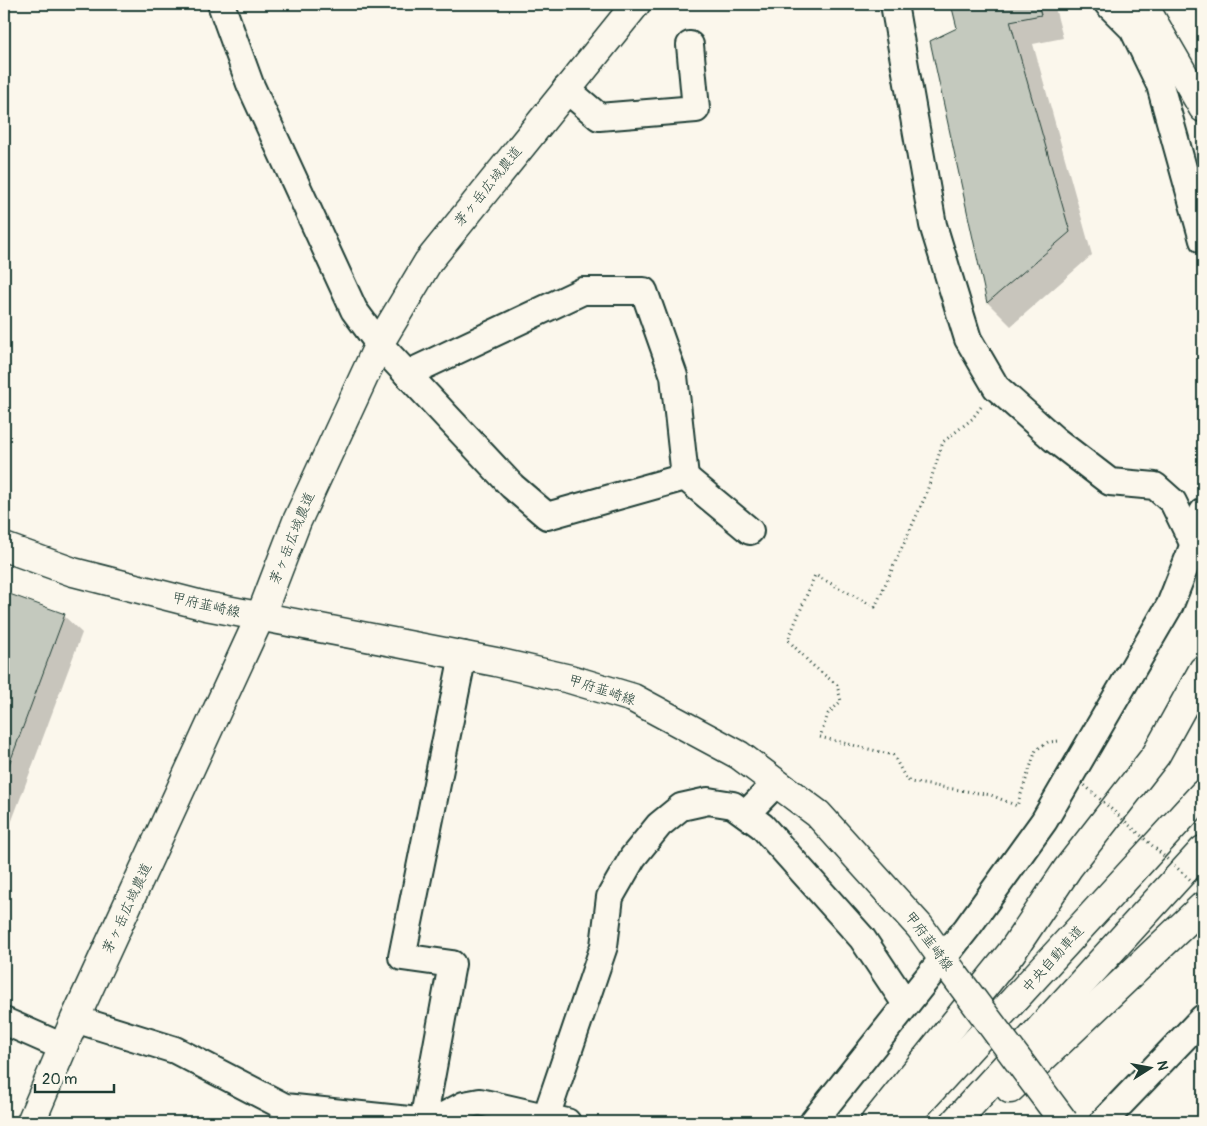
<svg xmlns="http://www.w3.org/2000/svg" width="1207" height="1126" viewBox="0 0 1207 1126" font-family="Pangolin,'Klee One',sans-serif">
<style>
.shadow{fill:#0003}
.building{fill:#c4c9be;stroke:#1f3d34}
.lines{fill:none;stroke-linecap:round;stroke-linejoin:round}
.street-casing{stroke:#1f3d34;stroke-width:30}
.secondary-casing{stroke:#1f3d34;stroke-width:31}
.primary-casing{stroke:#1f3d34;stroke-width:31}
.highway-casing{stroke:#1f3d34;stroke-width:31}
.path{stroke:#1f3d34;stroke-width:3;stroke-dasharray:1 4;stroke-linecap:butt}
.street{stroke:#fbf7ec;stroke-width:26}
.secondary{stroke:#fbf7ec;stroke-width:28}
.primary{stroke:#fbf7ec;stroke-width:28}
.highway{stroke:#fbf7ec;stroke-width:28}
.primary-bridge-casing{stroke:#1f3d34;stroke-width:31;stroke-linecap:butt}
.path-bridge{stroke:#1f3d34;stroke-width:3;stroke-dasharray:1 4;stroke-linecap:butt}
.primary-bridge{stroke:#fbf7ec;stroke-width:28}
.labels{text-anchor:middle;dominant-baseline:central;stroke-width:4;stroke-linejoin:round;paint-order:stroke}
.street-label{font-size:14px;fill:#1f3d34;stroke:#fbf7ec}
</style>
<rect width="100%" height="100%" fill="#fbf7ec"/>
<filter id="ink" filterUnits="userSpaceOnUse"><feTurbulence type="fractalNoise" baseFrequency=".02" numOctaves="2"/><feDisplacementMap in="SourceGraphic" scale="10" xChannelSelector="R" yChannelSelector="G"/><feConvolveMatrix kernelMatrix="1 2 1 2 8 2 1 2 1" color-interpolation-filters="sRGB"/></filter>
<g filter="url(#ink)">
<g class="shadow">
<path d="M 952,4 L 1054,4 L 1063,38 L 1033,44 L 1092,255 L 1011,326 L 988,303 L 931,41 L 958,29 Z"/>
<path d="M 4,593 L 64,616 L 82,633 L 4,842 Z"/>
</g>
<g class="building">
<path d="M 951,4 L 1038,4 L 1041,15 L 1010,21 L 1070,232 L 987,303 L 930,41 L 957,28 Z"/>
<path d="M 4,592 L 65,614 L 4,778 Z"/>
</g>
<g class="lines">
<g class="street-casing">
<g id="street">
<path d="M 221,4 L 250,84 L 354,310 L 379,344 L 512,486 L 547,516 L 685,477 L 750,531"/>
<path d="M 894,4 L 933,225 L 968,339 L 996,387 L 1054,439 L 1110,482 L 1155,486 L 1173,502 L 1194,545"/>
<path d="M 1108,4 L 1133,29 L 1160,85 L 1203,240"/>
<path d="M 566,89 L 599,117 L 696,109 L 690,45"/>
<path d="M 407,374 L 583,291 L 644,291 L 674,376 L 685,477"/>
<path d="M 746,814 L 776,783"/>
<path d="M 75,1019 L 175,1050 L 285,1107 L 428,1122"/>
<path d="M 4,1021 L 63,1047"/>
<path d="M 546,1117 L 604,946 L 610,897 L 633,857 L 659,825 L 681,807 L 708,801 L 733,805 L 762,826 L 862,938 L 906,1004"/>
<path d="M 423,1122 L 452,964 L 402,957 L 463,655"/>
<path d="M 432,1122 L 464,1105 L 480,1102 L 567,1122"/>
<path d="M 813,1122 L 967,928 L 1044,821 L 1170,605 L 1198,534 L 1203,512"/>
<path d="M 1103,1122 L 1203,1018"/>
</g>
</g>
<g class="secondary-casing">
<path id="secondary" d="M 31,1122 L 75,1019 L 260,617 L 297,521 L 379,344 L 428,262 L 636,4"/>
</g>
<g class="primary-casing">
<path id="primary" d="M 4,547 L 73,572 L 206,606 L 496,662 L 570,679 L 633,698 L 739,755 L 818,814 L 920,927 L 953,973"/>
</g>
<g class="highway-casing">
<g id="highway">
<path d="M 1143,4 L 1203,108"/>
<path d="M 1010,1089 L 1203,906"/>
<path d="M 875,1122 L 1011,953 L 1068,868 L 1156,755 L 1203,670"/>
<path d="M 902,1122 L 1203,794"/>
<path d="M 955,1122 L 1203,850"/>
</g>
</g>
<path class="path" d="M 981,407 L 972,419 L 943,442 L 925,497 L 875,607 L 815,575 L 788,640 L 811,664 L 837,685 L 841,701 L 828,714 L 820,737 L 893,755 C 899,764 902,775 910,782 L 991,795 L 1017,806 L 1036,750 L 1048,742 L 1059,741"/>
<use href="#street" class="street"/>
<use href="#secondary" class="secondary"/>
<use href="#primary" class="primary"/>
<use href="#highway" class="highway"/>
<g class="primary-bridge-casing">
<path id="primary-bridge" d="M 953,973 L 1064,1122"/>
</g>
<path class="path-bridge" d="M 1081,782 L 1203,891"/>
<use href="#primary-bridge" class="primary-bridge"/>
</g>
</g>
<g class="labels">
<g class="street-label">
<text transform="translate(488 186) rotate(-51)">茅ヶ岳広域農道</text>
<text transform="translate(292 538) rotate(-68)">茅ヶ岳広域農道</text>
<text transform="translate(206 605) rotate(13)">甲府韮崎線</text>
<text transform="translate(602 690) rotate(18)">甲府韮崎線</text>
<text transform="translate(127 908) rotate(-65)">茅ヶ岳広域農道</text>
<text transform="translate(929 941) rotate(53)">甲府韮崎線</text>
<text transform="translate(1053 959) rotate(-48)">中央自動車道</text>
</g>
</g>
<rect width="1207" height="1126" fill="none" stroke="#fbf7ec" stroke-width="20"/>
<rect x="10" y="10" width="1187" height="1106" fill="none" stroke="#1f3d34" stroke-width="2" filter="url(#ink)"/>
<g transform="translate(1150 1068) rotate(79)" stroke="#fbf7ec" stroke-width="4" paint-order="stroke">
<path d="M0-4L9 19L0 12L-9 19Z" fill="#1f3d34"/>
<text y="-8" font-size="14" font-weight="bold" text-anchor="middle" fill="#1f3d34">N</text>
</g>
<path d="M35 1084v8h79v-8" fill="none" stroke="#1f3d34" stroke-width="2.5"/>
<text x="42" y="1084" font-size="15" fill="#1f3d34" stroke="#fbf7ec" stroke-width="4" paint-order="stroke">20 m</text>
</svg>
